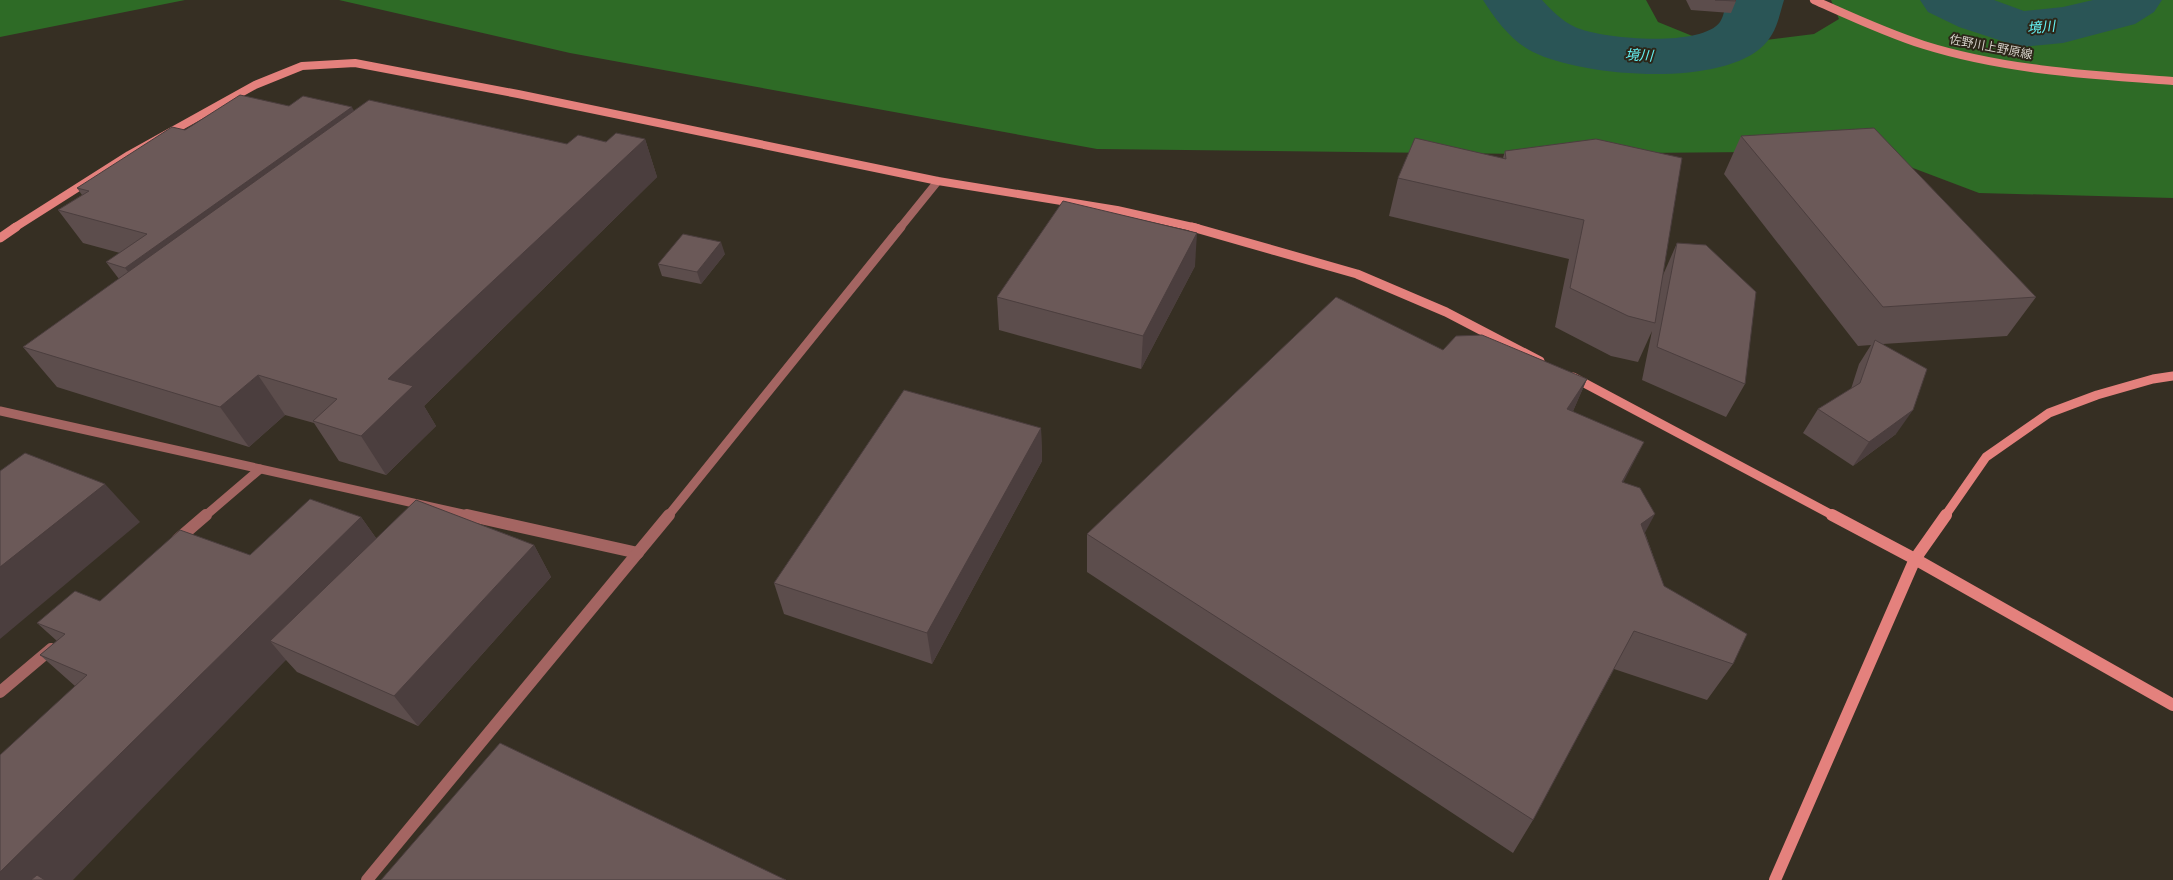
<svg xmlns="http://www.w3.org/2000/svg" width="2173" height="880" viewBox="0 0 2173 880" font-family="'DM Sans','Noto Sans JP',sans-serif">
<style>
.forest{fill:#2e6b26}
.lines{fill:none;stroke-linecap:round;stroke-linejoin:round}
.river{fill:#2a5556;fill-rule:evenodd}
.street-far2{stroke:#a46562;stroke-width:8}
.street-far1{stroke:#a46562;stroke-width:9}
.street{stroke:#a46562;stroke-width:12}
.secondary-far2{stroke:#e4817d;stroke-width:8}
.secondary-far1{stroke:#e4817d;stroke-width:9}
.secondary{stroke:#e4817d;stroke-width:12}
.wall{fill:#5c4d4c}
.shaded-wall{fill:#4b3e3e}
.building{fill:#6b5958;stroke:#4b3e3e}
.labels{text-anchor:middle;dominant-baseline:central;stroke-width:4;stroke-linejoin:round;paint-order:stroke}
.far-street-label{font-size:12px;fill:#d5d1c9;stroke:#2c2619}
.far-water-label{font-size:14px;font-style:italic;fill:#64f1f3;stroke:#2c2619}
</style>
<rect width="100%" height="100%" fill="#362f23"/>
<g class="forest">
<path d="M 0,0 L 185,0 L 0,37 Z"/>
<path d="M 339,0 L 1646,0 L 1658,22 L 1717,46 L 1814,34 L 1839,19 L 1831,0 L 2173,0 L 2173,198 L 1979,193 L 1868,151 L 1525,154 L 1097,149 L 570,53 Z"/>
</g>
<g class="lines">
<g class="river">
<path d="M 1483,0 L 1542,0 C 1551,10 1562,21 1575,27 C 1601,39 1701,48 1720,22 C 1724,16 1725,6 1728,0 L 1784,0 C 1779,16 1777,32 1764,45 C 1722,88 1583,77 1533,52 C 1512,42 1495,19 1483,0 Z"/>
<path d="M 1920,0 L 1994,0 L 2024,11 L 2063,7 L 2093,0 L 2162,0 L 2154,12 L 2135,24 L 2063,43 L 2020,47 L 1959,27 L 1928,12 Z"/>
</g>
<path class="street-far2" d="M 900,228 L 938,181"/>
<g class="street-far1">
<path d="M 0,411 L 472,516"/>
<path d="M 205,516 L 260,469"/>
<path d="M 668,516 L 901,227"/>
</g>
<g class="street">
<path d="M 467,515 L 638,553"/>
<path d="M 177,540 L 206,515"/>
<path d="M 0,692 L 51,649"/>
<path d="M 367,880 L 669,515"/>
</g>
<g class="secondary-far2">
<path d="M 1814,0 C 1850,16 1886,33 1924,45 C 2004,70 2090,75 2173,81"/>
<path d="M 14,228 L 129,155 L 255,85 L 302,66 L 355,63 L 518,94 L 938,181 L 1117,210 L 1197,228"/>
</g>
<g class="secondary-far1">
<path d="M 1192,227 L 1357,274 L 1446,312 L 1540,361"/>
<path d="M 0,238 L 16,227"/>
<path d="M 1573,377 L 1834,516"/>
<path d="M 1945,516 L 1986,457 L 2049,413 L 2097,395 L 2153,379 L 2173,376"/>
</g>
<g class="secondary">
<path d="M 1832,515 L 1915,559 L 2173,705"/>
<path d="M 1775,880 L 1915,559 L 1946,515"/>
</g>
</g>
<g class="wall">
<path d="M 1686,0 L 1735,0 L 1736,1 L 1731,13 L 1691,10 Z"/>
<path d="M 289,106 L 354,111 L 567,144 L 645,139 L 657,177 L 424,406 L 436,426 L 386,475 L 339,461 L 314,423 L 285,415 L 249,447 L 57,387 L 23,347 L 119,279 L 106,262 L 120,253 L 83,243 L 58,210 L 82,195 L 77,188 L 185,130 Z"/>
<path d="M 1741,136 L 2036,297 L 2007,336 L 1883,344 L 1896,434 L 1853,466 L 1803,433 L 1818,409 L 1851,389 L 1859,364 L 1871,345 L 1858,346 L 1724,174 Z"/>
<path d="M 1505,151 L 1663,275 L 1677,243 L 1745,384 L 1726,417 L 1642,380 L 1652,331 L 1638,362 L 1611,356 L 1555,327 L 1569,259 L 1389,216 L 1398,178 L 1503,158 Z"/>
<path d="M 725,254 L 701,284 L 662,276 L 658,264 Z"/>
<path d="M 1195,266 L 1141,369 L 999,330 L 997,297 Z"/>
<path d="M 1443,350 L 1587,379 L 1573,411 L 1623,483 L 1645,533 L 1664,586 L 1733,664 L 1707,700 L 1614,669 L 1533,820 L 1513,853 L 1087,572 L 1087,534 Z"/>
<path d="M 1041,428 L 1042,461 L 932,664 L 784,614 L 774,583 Z"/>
<path d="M 361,517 L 376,538 L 534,545 L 551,577 L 418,726 L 297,672 L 286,660 L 75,686 L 40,655 L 57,641 L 37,623 L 100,601 L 250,555 Z"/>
</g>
<g class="shaded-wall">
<path d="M 352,107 L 368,138 L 150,300 L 125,268 Z"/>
<path d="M 645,139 L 657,177 L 424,406 L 436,426 L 386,475 L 361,436 L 388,379 Z"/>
<path d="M 1197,233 L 1195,266 L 1141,369 L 1143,336 Z"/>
<path d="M 721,242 L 725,254 L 701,284 L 697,272 Z"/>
<path d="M 258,375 L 285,415 L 249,447 L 220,407 Z"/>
<path d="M 1587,379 L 1570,418 L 1567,409 Z"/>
<path d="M 1913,410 L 1896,434 L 1853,466 L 1869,442 Z"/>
<path d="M 1041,428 L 1042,461 L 932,664 L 927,633 Z"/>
<path d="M 1644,442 L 1624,481 L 1603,521 L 1622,482 Z"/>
<path d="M 105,484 L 140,522 L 0,639 L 0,567 Z"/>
<path d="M 1655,514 L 1634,553 L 1641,524 Z"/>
<path d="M 361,517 L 388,555 L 270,641 L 286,660 L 73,880 L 0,880 L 0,872 Z"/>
<path d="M 534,545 L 551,577 L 418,726 L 394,696 Z"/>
</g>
<g class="building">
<path d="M 1715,0 L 1735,0 L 1736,1 Z"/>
<path d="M 240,95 L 289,106 L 303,96 L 352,107 L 125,268 L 106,262 L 147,234 L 58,210 L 89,191 L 77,188 L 172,127 L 185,130 Z"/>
<path d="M 369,100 L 567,144 L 578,135 L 606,142 L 616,133 L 645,139 L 388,379 L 413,386 L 361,436 L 313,421 L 337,399 L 258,375 L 220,407 L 23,347 Z"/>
<path d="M 1874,128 L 2036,297 L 1883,307 L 1741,136 Z"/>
<path d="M 1415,138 L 1506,159 L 1505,151 L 1596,139 L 1682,158 L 1655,323 L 1628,316 L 1570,288 L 1584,220 L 1398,178 Z"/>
<path d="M 1063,201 L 1197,233 L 1143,336 L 997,297 Z"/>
<path d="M 683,234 L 721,242 L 697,272 L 658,264 Z"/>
<path d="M 1677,243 L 1706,245 L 1756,292 L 1745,384 L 1657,347 Z"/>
<path d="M 1336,297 L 1443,350 L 1456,336 L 1482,335 L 1587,379 L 1567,409 L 1644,442 L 1622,482 L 1640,488 L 1655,514 L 1641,524 L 1664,586 L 1747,634 L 1733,664 L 1634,631 L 1533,820 L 1087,534 Z"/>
<path d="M 1875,340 L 1927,369 L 1913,410 L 1869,442 L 1818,409 L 1860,383 Z"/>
<path d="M 904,390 L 1041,428 L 927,633 L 774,583 Z"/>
<path d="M 25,453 L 105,484 L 0,567 L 0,471 Z"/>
<path d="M 310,499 L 361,517 L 0,872 L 0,755 L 87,675 L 40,655 L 65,634 L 37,623 L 75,591 L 100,601 L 180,530 L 250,555 Z"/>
<path d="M 416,500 L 534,545 L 394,696 L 270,641 Z"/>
<path d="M 500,743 L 786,880 L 381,880 Z"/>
<path d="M 37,875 L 45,880 L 31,880 Z"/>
</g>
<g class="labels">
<g class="far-street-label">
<text transform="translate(1991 47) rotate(11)">佐野川上野原線</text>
</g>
<g class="far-water-label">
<text transform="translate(2041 27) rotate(-5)">境川</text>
<text transform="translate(1639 55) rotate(3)">境川</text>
</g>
</g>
</svg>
